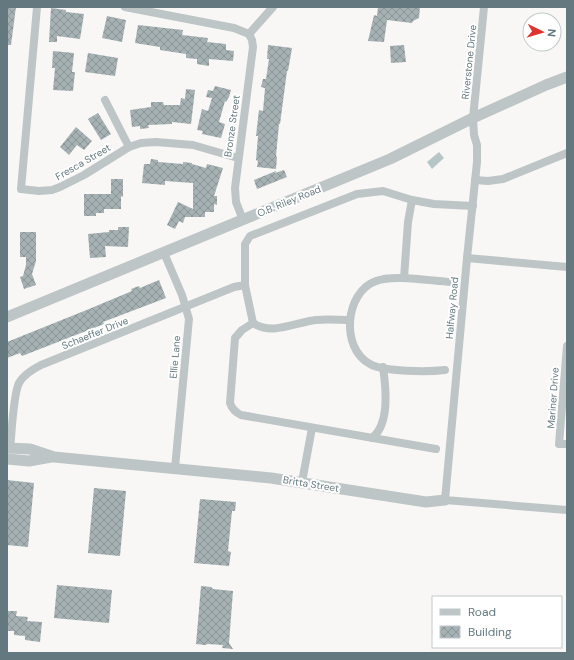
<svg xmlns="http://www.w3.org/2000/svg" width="574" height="660" viewBox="0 0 574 660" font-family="'DM Sans',sans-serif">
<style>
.water{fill:#b6c6c7}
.building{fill:url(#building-cross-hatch)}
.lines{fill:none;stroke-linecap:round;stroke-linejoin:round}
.minor{stroke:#bec5c7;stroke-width:8}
.tertiary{stroke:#bec5c7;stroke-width:11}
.labels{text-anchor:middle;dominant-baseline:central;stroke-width:4;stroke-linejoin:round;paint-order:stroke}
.street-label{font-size:10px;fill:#64797f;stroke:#fff}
</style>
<defs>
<pattern id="building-cross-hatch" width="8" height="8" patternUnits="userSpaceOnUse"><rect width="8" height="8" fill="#a6b1b4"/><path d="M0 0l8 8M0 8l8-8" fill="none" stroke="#8b9598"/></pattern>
</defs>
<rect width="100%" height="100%" fill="#f8f7f5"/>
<path class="water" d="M 439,152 L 444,158 L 432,169 L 427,162 Z"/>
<g class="building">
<path d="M 7,7 L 16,7 L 11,45 L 7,45 Z"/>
<path d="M 378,7 L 420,7 L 419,18 L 413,21 L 412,23 L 387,20 L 384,42 L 368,41 L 374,15 L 377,16 Z"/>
<path d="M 51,8 L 66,10 L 66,12 L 84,14 L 80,39 L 57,36 L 57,42 L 49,42 Z"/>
<path d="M 107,16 L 126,20 L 122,42 L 102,38 Z"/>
<path d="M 138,25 L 183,30 L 182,35 L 208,38 L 207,42 L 226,44 L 226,50 L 234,51 L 233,61 L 209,59 L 209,66 L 197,64 L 197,59 L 186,58 L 186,54 L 160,50 L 160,47 L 135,43 Z"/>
<path d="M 268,45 L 292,48 L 288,71 L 287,71 L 280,124 L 279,124 L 276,156 L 277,157 L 276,169 L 257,167 L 258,161 L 256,160 L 258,136 L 256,136 L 257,127 L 259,110 L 263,111 L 265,88 L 261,87 L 263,79 L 266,79 L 269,59 L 267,59 Z"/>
<path d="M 404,45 L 406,62 L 391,63 L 390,46 Z"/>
<path d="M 53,51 L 74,53 L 72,72 L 75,72 L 73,91 L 53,90 L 55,68 L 52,68 Z"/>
<path d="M 88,53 L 118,58 L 115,76 L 85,72 Z"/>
<path d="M 215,86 L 231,90 L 229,97 L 226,102 L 225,101 L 219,122 L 225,124 L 221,138 L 202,134 L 203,131 L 197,130 L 202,109 L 208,111 L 212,98 L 206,97 L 208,90 L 213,91 Z"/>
<path d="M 186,89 L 195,90 L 191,124 L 172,122 L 172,124 L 148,125 L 149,128 L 140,129 L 140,126 L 132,127 L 130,110 L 151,107 L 151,102 L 163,102 L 164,105 L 180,105 L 181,98 L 185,99 Z"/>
<path d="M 98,113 L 111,134 L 101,140 L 88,119 Z"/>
<path d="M 76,127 L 92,141 L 84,150 L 77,145 L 69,155 L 60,147 Z"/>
<path d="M 151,159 L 158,160 L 158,162 L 183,164 L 183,162 L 192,163 L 192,164 L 206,168 L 207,164 L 223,168 L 214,196 L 217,196 L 217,205 L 214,204 L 214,212 L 205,212 L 205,217 L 185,217 L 183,223 L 179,221 L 175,229 L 167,225 L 178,202 L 193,209 L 193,183 L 165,181 L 165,185 L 142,183 L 144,164 L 150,164 Z"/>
<path d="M 284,170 L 287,177 L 257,189 L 254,180 L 276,171 L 275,173 Z"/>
<path d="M 111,179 L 123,179 L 123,197 L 121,196 L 121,209 L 104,209 L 104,213 L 96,213 L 96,216 L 84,216 L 84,194 L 111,194 Z"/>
<path d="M 118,227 L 129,227 L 128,247 L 105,246 L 106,257 L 90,258 L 88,234 L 109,232 L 109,230 L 118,230 Z"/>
<path d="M 20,232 L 36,232 L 36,261 L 32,274 L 36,285 L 24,289 L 20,277 L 23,276 L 26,265 L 26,257 L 20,257 Z"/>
<path d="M 159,280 L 166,298 L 103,322 L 104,324 L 40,349 L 22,356 L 20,353 L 7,358 L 7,342 L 89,309 L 132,291 L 131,289 L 139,286 L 140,288 Z"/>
<path d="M 7,480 L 34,483 L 28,547 L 7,545 Z"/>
<path d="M 94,488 L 126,491 L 120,556 L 88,553 Z"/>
<path d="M 200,499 L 236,502 L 235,511 L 232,511 L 228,551 L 231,552 L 229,566 L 194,563 Z"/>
<path d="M 57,585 L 112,590 L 109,623 L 54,618 Z"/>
<path d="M 201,586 L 211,587 L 213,589 L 233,591 L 229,643 L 233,649 L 222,648 L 223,645 L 208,644 L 205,645 L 196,644 Z"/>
<path d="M 7,611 L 17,611 L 16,616 L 28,617 L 27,621 L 42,622 L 40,642 L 25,640 L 25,636 L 14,635 L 14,631 L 7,631 Z"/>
</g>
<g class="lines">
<g class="minor">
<path d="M 37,7 L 21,189 L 39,191 L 52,190 L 60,187 L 84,175 L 129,147 L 141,143 L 156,142 L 193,145 L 238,158"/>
<path d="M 125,7 L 234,28 L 249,34"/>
<path d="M 484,7 L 473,118 L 474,135 L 477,145 L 477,162 L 467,258 L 445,500 L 567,510"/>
<path d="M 249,34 L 273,7"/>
<path d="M 105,100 L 129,147"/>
<path d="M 475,180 L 488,181 L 503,179 L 567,153"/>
<path d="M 243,220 L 236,202 L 235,188 L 253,47 L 252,40 L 249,34"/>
<path d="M 164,253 L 182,295 L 189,319 L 175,468"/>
<path d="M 467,258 L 567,267"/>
<path d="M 404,278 L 408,222 L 412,200"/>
<path d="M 350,320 C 339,320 327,319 316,320 C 296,322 272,336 253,323 L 245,285 L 245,244 L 250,236 L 357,194 L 383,191 L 412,200 L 434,204 L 473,206"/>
<path d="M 253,323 L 242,330 L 235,338 L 230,403 C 232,409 235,412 241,415 L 436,449"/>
<path d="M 567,346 L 559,444 L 567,444"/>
<path d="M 445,370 C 428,372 384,372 370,364 C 340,348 345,292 376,281 C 394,274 431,281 451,282"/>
<path d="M 372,438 C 390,424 386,388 383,367"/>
<path d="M 10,448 C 12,432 13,395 19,383 C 24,374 33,369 41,365 L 234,287 L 245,285"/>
<path d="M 302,482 L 312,428"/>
</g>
<g class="tertiary">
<path d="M 7,317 L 390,159 L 473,118 L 546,85 L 567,77"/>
<path d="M 7,448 L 30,449 L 54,457 L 271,478 L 426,502 L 445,500"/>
<path d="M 7,459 L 29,461 L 51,457"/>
</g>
</g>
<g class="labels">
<g class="street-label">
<text transform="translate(469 62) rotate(-84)">Riverstone Drive</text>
<text transform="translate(232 126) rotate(-82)">Bronze Street</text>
<text transform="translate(83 162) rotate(-30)">Fresca Street</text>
<text transform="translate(289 201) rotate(-22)">O.B. Riley Road</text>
<text transform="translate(452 308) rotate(-85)">Halfway Road</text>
<text transform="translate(95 333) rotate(-22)">Schaeffer Drive</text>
<text transform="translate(175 357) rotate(-85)">Ellie Lane</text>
<text transform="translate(553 398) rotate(-86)">Mariner Drive</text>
<text transform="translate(311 484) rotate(9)">Britta Street</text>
</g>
</g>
<rect width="574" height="660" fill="none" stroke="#64797f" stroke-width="16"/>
<rect x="432" y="596" width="130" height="52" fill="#ffffff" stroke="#c1c9cc"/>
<rect x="440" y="609" width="20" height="6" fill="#bec5c7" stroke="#c1c9cc"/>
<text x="468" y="616" font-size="12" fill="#64797f">Road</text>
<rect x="440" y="626" width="20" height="12" fill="url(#building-cross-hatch)" stroke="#c1c9cc"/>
<text x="468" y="636" font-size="12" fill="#64797f">Building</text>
<g transform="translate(542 32) rotate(95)"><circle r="19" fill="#ffffff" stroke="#c1c9cc"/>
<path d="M0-3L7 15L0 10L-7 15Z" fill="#df342e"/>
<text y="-6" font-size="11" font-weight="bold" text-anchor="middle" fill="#64797f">N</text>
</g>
</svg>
